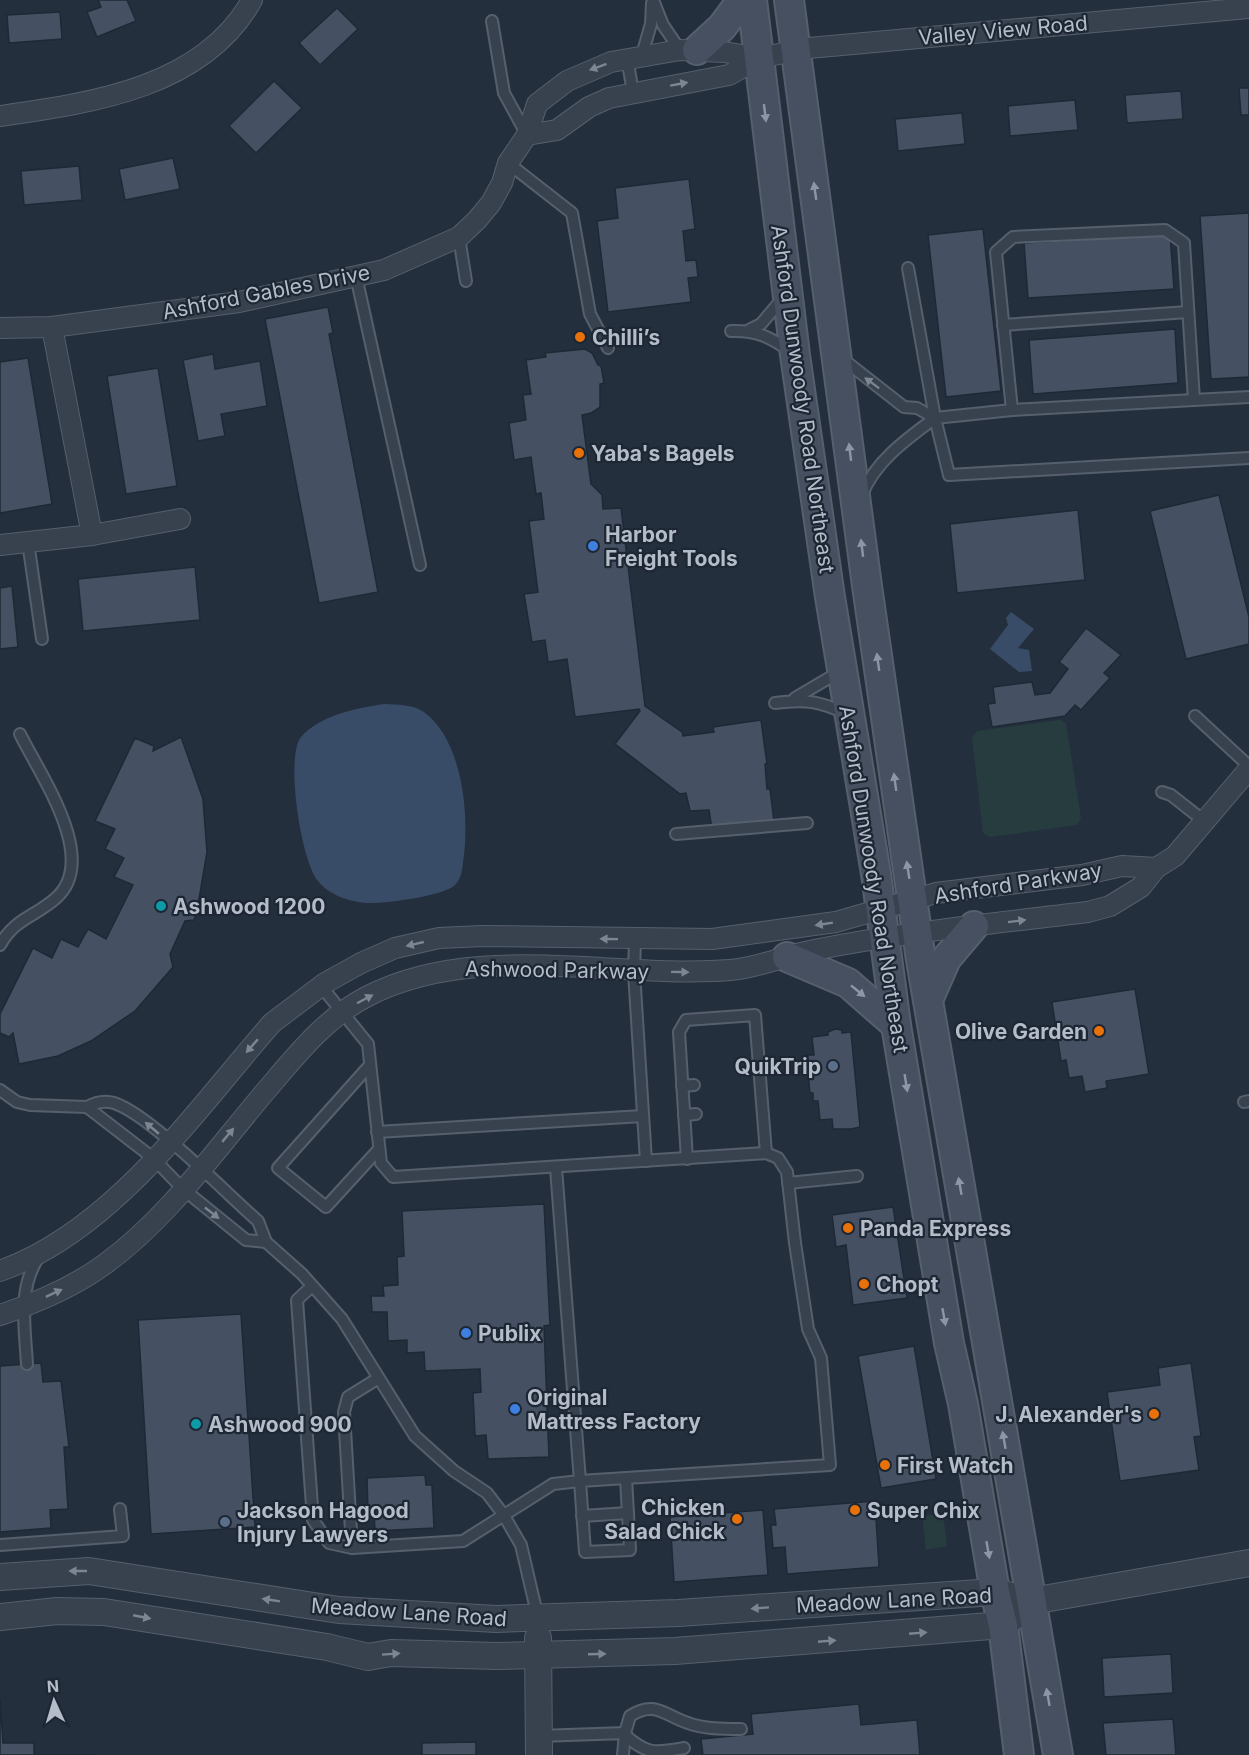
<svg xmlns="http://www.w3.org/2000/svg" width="1249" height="1755" viewBox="0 0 1249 1755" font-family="Inter,sans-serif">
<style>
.green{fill:#263c3f}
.water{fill:#394c67}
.building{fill:#455162;stroke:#1f2835;stroke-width:1.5}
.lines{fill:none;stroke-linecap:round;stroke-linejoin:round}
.service-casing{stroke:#565f6c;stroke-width:14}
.minor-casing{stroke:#565f6c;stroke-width:22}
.tertiary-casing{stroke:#565f6c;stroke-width:28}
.secondary-casing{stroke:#565f6c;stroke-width:32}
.service{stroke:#38414e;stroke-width:10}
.minor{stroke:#38414e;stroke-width:20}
.tertiary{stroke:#38414e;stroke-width:26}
.secondary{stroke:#465061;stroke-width:28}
.oneway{fill:#7c8592}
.oneway2{fill:#8e96a5}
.food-dot{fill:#e8710a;stroke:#1d2633;stroke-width:2}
.shop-dot{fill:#3f7fe0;stroke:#1d2633;stroke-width:2}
.culture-dot{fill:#0f9aa8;stroke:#1d2633;stroke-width:2}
.service-dot{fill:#5c6f8a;stroke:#1d2633;stroke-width:2}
.labels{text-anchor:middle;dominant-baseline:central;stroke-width:4.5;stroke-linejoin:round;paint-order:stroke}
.street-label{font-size:21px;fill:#b4bcc9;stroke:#1d2633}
.poi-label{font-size:21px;font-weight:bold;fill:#b4bcc9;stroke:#1d2633;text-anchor:start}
</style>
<rect width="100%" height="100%" fill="#242f3e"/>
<g class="green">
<path d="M 1060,720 L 1066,723 L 1081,818 L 1077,825 L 990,837 L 983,833 L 972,738 L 977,731 Z"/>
<path d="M 943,1513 L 947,1546 L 926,1550 L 922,1516 Z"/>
</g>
<g class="water">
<path d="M 1011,612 L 1034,629 L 1018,648 L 1029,650 L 1032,671 L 1019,672 L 990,649 L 1008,625 L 1006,618 Z"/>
<path d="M 384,704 C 397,705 413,704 424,712 C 462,740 469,812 464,855 C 462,866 463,877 455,885 C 444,896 383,904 367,903 C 350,902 329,895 318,881 C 301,861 285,757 301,737 C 320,715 357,708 384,704 Z"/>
</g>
<g class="building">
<path d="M 98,0 L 127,0 L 136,21 L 97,37 L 87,12 L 101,7 Z"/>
<path d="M 337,8 L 358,29 L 320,65 L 299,43 Z"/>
<path d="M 60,12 L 62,39 L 9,43 L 7,15 Z"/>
<path d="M 274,81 L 302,108 L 256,153 L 229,126 Z"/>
<path d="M 1239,88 L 1249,88 L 1249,115 L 1241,115 Z"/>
<path d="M 1181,91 L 1183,119 L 1127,123 L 1125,95 Z"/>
<path d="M 1075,100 L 1078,130 L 1010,136 L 1008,106 Z"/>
<path d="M 962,113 L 965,144 L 898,151 L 895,119 Z"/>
<path d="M 173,158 L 180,189 L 125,200 L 119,169 Z"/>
<path d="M 79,166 L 82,200 L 24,205 L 21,171 Z"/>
<path d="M 689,179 L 695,229 L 683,231 L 686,261 L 696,260 L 698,277 L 688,278 L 691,302 L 608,312 L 597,221 L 618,218 L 615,188 Z"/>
<path d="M 1249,213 L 1249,377 L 1211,379 L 1200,216 Z"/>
<path d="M 983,229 L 1001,391 L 946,397 L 928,235 Z"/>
<path d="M 1170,234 L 1174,289 L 1028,298 L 1024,243 Z"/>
<path d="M 328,307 L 333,333 L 329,334 L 378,592 L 319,603 L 265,319 Z"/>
<path d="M 1175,329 L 1178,383 L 1033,394 L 1029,340 Z"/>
<path d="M 585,349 L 592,353 L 598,365 L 601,366 L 604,383 L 600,384 L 600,407 L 591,413 L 582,415 L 591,484 L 602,495 L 603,509 L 621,508 L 645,706 L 682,732 L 683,736 L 714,732 L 713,727 L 761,720 L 767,764 L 765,764 L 767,789 L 770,789 L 774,821 L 712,829 L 709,810 L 690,811 L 686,793 L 680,794 L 615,744 L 640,711 L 639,709 L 575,717 L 567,659 L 548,662 L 545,640 L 532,642 L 524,594 L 538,592 L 529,521 L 544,519 L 541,493 L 536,494 L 531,457 L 514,460 L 509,423 L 526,420 L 523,395 L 531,394 L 526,360 L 546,357 L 545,353 Z"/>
<path d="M 213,354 L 215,369 L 260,361 L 267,406 L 221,414 L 225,436 L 198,441 L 183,360 Z"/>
<path d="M 28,358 L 52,504 L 0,513 L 0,362 Z"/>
<path d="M 158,368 L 177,486 L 126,494 L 107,376 Z"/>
<path d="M 1219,495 L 1249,617 L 1249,644 L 1186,659 L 1150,511 Z"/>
<path d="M 1078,510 L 1085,580 L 957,593 L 950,524 Z"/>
<path d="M 195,567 L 200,620 L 83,631 L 78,579 Z"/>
<path d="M 12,586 L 18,647 L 0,649 L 0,588 Z"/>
<path d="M 1086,628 L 1121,655 L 1104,673 L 1110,678 L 1081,710 L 1075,705 L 1065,716 L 992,727 L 988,704 L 995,703 L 993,687 L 1032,682 L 1035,695 L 1050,693 L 1068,669 L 1059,662 Z"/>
<path d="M 181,737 L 203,799 L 207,852 L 197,911 L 194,920 L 185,921 L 170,954 L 173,967 L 135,1011 L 91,1041 L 58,1056 L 19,1064 L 13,1033 L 9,1037 L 0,1033 L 0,1014 L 33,948 L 52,958 L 61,939 L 78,947 L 88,929 L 106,939 L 133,885 L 114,877 L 124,858 L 105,849 L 115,829 L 95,821 L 135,738 L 154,746 L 153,751 Z"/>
<path d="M 1135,989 L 1149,1074 L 1106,1081 L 1107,1088 L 1085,1092 L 1082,1076 L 1069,1078 L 1066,1060 L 1061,1061 L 1052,1002 Z"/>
<path d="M 835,1029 L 842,1030 L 842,1033 L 851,1032 L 860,1127 L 851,1129 L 833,1129 L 832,1119 L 820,1120 L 818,1101 L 813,1101 L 813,1093 L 810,1093 L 807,1064 L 808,1055 L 814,1055 L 812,1037 L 828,1035 L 828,1032 Z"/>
<path d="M 544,1204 L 550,1325 L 544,1326 L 549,1457 L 488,1459 L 486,1435 L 475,1436 L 473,1393 L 481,1392 L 480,1369 L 425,1371 L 424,1352 L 407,1353 L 407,1340 L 388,1341 L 387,1312 L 372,1312 L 371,1296 L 384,1296 L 383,1286 L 398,1285 L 397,1257 L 404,1256 L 402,1211 Z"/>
<path d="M 893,1207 L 907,1298 L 853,1305 L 846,1245 L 836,1247 L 832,1215 Z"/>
<path d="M 241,1314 L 255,1527 L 151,1534 L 138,1320 Z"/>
<path d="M 914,1346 L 936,1479 L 881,1488 L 858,1356 Z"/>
<path d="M 41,1363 L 43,1382 L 61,1381 L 69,1447 L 64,1447 L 68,1509 L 50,1510 L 51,1528 L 0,1532 L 0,1366 Z"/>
<path d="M 1191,1363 L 1201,1436 L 1194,1437 L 1199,1470 L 1120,1481 L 1107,1392 L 1160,1385 L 1158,1368 Z"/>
<path d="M 425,1475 L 426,1485 L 432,1485 L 434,1528 L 375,1531 L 374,1513 L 368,1513 L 367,1478 Z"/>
<path d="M 875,1501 L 879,1567 L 787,1574 L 785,1547 L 773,1548 L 771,1525 L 776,1525 L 774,1509 Z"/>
<path d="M 763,1510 L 768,1575 L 674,1582 L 670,1517 Z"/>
<path d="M 1171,1654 L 1173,1693 L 1104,1697 L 1102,1658 Z"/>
<path d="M 0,1698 L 3,1743 L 34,1743 L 34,1755 L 98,1755 L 0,1755 Z"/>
<path d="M 859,1704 L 861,1725 L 917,1720 L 920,1755 L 703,1755 L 701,1739 L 753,1734 L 751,1714 Z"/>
<path d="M 1173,1719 L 1176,1755 L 1106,1755 L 1103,1723 Z"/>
<path d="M 476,1742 L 476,1755 L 422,1755 L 422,1743 Z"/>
</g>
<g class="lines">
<g class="service-casing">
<g id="service">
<path d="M 653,0 L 663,25 L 680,50"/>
<path d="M 492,21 L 504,93 L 527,135"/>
<path d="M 642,55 L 651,24 L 652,3"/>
<path d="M 627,58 L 633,92"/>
<path d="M 508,163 L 572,213 L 590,314 L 608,348"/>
<path d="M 459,237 L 466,281"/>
<path d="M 908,268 L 935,418"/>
<path d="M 356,276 L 420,565"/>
<path d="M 1003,325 L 1188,312"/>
<path d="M 749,330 L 761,324 L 783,298"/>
<path d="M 731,331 C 756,330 770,337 790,351"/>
<path d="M 844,360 L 904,407 L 917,408 L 935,418"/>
<path d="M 1249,397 L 1012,410 L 935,418 L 949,475 L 1249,458"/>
<path d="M 1012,410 L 996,252 L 1013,237 L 1165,230 L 1184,243 L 1194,400"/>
<path d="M 862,495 C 874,462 908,438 935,418"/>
<path d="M 28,542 L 42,639"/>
<path d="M 795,698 L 834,675 L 839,669"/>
<path d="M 775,703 C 806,699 819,701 847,714"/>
<path d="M 1195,716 L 1249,766"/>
<path d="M 1162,792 L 1171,795 L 1204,821"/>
<path d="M 676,834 L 807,823"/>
<path d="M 635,940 L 634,972 L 646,1161"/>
<path d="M 0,945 C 15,918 35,917 56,898 C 100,859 40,775 20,734"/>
<path d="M 321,986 L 368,1044 L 381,1163 L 393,1177 L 766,1153 L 778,1158 L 787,1172 L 795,1243 L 808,1329 L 821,1358 L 830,1465 L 626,1478"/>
<path d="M 370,1065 L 278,1168 L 326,1207 L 379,1149"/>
<path d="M 682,1086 L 694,1085"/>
<path d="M 0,1090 L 17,1102 L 30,1105 L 87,1107 L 153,1158 L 183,1189 L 246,1240 L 266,1242"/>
<path d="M 1244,1102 L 1249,1101"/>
<path d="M 87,1107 C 96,1102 104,1100 114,1103 C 149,1114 227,1194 258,1221 L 266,1242 L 302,1274 L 342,1319 L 415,1436 L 454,1471 L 487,1493 L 503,1514 L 521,1545 L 538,1618"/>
<path d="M 684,1115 L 696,1114"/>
<path d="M 377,1132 L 643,1116"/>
<path d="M 687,1159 L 679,1032 L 686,1020 L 755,1015 L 766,1153"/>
<path d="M 788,1183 L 857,1176"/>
<path d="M 312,1286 L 297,1300 L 313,1520 L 329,1543 L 352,1548 L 463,1541 L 553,1484 L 580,1481 L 556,1168"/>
<path d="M 27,1364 C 25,1327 17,1288 40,1255"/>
<path d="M 626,1478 L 630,1550 L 585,1552 L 580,1481 Z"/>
<path d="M 582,1516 L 628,1513"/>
<path d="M 0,1545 L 123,1536 L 120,1509"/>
<path d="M 352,1548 L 344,1412 L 348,1397 L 377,1379"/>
<path d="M 625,1733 L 630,1716 C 655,1700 664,1715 688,1723 C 704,1729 723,1729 741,1729"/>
<path d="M 625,1735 C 647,1755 655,1753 684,1748"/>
<path d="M 539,1736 L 625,1733 L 623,1755"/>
</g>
</g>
<g class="minor-casing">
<g id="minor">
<path d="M 0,116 C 91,103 203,88 252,0"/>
<path d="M 527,135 L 557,130 L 589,107 L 609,98 L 729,75 L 759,58 L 809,48 L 1249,8"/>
<path d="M 0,328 L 52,327 L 239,302 L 384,270 L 459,237 L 477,220 L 491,203 L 502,183 L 508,163 L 527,135 L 537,104 L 567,81 L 611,62 L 680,50 L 724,52 L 759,58"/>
<path d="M 92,535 L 180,519"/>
<path d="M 0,545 L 92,535 L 52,327"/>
<path d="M 0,1271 C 113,1231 195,1111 272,1023 L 325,983 L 361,963 L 395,948 L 439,938 L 482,936 L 712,939 L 836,922 L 936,893 L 1082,875 L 1122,866 L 1156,868"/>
<path d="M 0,1315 C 36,1303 74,1287 105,1264 C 167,1219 215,1151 264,1093 C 295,1057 324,1019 366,997 C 475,940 612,979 730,970 C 759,968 786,955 814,950 C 904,932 997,923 1088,912 L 1110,906 L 1141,887 L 1156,868 L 1175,856 L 1249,769"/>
</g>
</g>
<g class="tertiary-casing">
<g id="tertiary">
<path d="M 0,1577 L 89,1571 L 339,1610 L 496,1619 L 678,1613 L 995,1592 L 1032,1601 L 1249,1563"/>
<path d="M 0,1617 L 57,1611 L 104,1612 L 327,1647 L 368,1657 L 391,1653 L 497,1656 L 675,1651 L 1003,1625 L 1018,1613"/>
<path d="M 538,1638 L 539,1755"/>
</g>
</g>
<g class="secondary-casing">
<g id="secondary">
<path d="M 752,0 L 795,355 L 830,597 L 876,874 L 896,1025 L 949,1343 L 963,1404 L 995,1592 L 1003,1625 L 1019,1755"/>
<path d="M 789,0 L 867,586 L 921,960 L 1058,1755"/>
<path d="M 697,50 L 722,27 L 742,0"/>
<path d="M 787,957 L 848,983 L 896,1025"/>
<path d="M 928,1000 L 946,959 L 974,926"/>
</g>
</g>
<use href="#service" class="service"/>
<use href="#minor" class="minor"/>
<use href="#tertiary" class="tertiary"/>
<use href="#secondary" class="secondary"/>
</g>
<defs><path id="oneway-solid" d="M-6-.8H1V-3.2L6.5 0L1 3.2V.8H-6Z" transform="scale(1.5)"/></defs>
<g class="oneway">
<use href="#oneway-solid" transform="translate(598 67) rotate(160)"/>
<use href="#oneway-solid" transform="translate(679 84) rotate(-10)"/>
<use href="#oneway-solid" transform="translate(872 383) rotate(-143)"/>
<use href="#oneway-solid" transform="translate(1017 921) rotate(-7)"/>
<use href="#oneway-solid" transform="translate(824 924) rotate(171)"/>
<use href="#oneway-solid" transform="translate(609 939) rotate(-179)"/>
<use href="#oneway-solid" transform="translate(415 944) rotate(167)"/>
<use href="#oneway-solid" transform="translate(680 972) rotate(1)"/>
<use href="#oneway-solid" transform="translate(365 999) rotate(-28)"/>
<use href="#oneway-solid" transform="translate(252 1046) rotate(131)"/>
<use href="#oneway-solid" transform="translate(152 1128) rotate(-140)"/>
<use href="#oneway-solid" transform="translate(228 1135) rotate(-50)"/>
<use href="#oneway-solid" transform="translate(212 1213) rotate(38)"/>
<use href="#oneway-solid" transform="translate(54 1293) rotate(-25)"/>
<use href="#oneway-solid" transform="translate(78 1571) rotate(-180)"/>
<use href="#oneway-solid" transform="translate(271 1600) rotate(-171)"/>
<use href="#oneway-solid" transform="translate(760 1608) rotate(176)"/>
<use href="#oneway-solid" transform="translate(142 1617) rotate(11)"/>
<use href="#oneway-solid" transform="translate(918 1633) rotate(-5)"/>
<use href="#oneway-solid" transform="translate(827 1641) rotate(-5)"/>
<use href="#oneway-solid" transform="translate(391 1654) rotate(-4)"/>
<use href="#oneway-solid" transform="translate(597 1654) rotate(-2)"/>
</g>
<g class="oneway2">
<use href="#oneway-solid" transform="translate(765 113) rotate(83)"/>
<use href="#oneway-solid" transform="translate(815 191) rotate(-98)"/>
<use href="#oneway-solid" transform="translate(850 452) rotate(-97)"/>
<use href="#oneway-solid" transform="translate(862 548) rotate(-97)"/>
<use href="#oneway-solid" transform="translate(878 662) rotate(-98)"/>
<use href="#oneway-solid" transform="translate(895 782) rotate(-98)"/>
<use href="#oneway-solid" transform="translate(908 870) rotate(-99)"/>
<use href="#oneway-solid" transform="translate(858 991) rotate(39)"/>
<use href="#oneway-solid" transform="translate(906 1083) rotate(81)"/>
<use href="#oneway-solid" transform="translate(960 1186) rotate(-100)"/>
<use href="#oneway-solid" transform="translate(944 1317) rotate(80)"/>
<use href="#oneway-solid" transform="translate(1004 1440) rotate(-100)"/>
<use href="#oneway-solid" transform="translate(988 1550) rotate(80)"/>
<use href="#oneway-solid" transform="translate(1048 1697) rotate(-100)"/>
</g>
<g class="food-dot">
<circle cx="580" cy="337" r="6"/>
<circle cx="579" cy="453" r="6"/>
<circle cx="1099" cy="1031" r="6"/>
<circle cx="848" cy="1228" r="6"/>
<circle cx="864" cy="1284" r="6"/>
<circle cx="1154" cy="1414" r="6"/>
<circle cx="885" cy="1465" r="6"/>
<circle cx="855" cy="1510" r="6"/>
<circle cx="737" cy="1519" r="6"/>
</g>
<g class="shop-dot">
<circle cx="593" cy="546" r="6"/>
<circle cx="466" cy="1333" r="6"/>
<circle cx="515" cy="1409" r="6"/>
</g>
<g class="culture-dot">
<circle cx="161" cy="906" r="6"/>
<circle cx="196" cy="1424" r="6"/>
</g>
<g class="service-dot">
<circle cx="833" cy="1066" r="6"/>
<circle cx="225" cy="1522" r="6"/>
</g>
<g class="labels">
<g class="street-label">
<text transform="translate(1003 30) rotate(-5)">Valley View Road</text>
<text transform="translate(266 292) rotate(-11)">Ashford Gables Drive</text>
<text transform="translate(803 399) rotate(82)">Ashford Dunwoody Road Northeast</text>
<text transform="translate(874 879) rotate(81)">Ashford Dunwoody Road Northeast</text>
<text transform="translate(1018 883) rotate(-9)">Ashford Parkway</text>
<text transform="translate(557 970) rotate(1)">Ashwood Parkway</text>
<text transform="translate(894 1600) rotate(-3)">Meadow Lane Road</text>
<text transform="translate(409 1612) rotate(4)">Meadow Lane Road</text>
</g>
<g class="poi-label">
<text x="592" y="337">Chilli’s</text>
<text x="591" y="453">Yaba's Bagels</text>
<text x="605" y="534">Harbor<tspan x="605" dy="24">Freight Tools</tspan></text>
<text x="173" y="906">Ashwood 1200</text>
<text x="1087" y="1031" text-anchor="end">Olive Garden</text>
<text x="821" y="1066" text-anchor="end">QuikTrip</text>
<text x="860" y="1228">Panda Express</text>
<text x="876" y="1284">Chopt</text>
<text x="478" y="1333">Publix</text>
<text x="527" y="1397">Original<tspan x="527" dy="24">Mattress Factory</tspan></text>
<text x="1142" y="1414" text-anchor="end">J. Alexander's</text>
<text x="208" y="1424">Ashwood 900</text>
<text x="897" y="1465">First Watch</text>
<text x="725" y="1507" text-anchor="end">Chicken<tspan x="725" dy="24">Salad Chick</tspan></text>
<text x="237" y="1510">Jackson Hagood<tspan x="237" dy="24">Injury Lawyers</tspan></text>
<text x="867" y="1510">Super Chix</text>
</g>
</g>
<g transform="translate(54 1701) rotate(356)" stroke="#1d2633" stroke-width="4.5" paint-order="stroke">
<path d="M0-4.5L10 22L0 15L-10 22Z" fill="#b4bcc9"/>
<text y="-9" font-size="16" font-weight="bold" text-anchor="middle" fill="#b4bcc9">N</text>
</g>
</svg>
